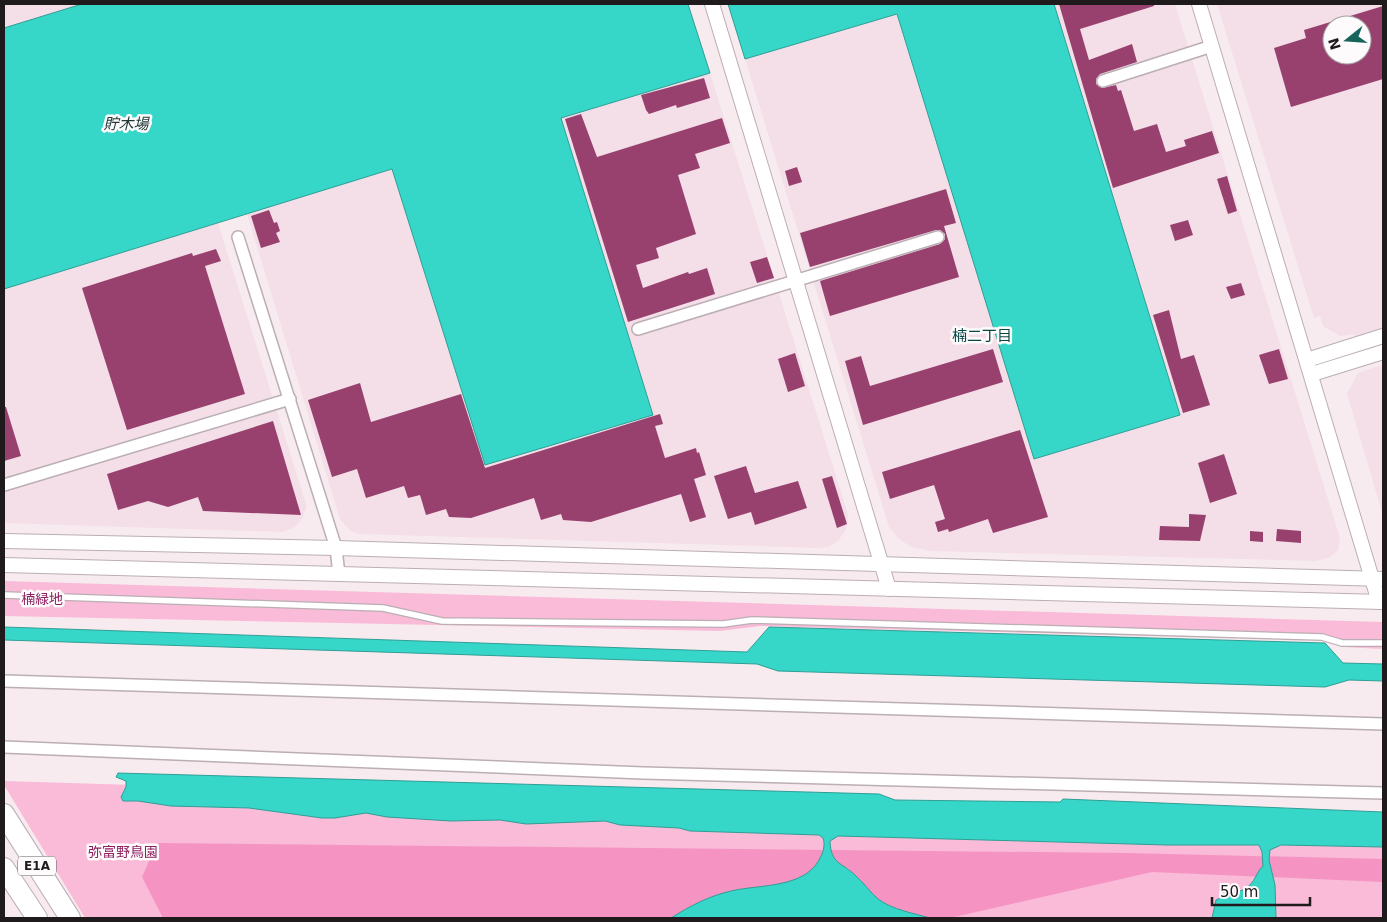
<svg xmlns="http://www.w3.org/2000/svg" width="1387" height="922" viewBox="0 0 1387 922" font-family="'DejaVu Sans','Noto Sans JP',sans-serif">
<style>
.built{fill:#f4dee7;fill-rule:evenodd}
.green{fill:#f9bbd7}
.forest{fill:#f594c3}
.water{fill:#36d7c9;stroke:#2f9e95}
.building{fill:#98416f;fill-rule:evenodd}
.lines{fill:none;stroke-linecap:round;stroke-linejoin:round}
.service-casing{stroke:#bbaeb4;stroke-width:8}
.minor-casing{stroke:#bbaeb4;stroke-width:14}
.tertiary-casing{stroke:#bbaeb4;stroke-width:16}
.motorway-casing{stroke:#bbaeb4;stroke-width:22}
.service{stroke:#fff;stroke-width:5.5}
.minor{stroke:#fff;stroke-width:11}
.tertiary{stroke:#fff;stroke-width:14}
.motorway{stroke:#fff;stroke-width:20}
.labels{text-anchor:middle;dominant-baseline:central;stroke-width:5;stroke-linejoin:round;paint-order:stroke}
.shield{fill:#fefbfc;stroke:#625e5f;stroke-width:1}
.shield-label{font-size:12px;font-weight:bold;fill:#1f1a1c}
.park-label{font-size:14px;fill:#8f1f61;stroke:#fefbfc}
.water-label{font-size:15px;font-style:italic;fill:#203936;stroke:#fefbfc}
.neighbourhood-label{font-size:15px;fill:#084843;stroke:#fefbfc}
</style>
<rect width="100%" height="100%" fill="#f8ebf0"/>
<g class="built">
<path d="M 4,4 L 82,4 L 4,28 Z"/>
<path d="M 1054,4 L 1175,4 L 1340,538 L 1338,550 L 1330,557 L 1316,561 L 931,551 L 911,547 L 899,539 L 889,527 L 745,59 L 896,14 L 1035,459 L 1180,415 Z"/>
<path d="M 1217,4 L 1383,4 L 1383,330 L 1355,339 L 1354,334 L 1340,336 L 1323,326 L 1320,316 L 1314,318 ZM 1332,25 L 1362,25 L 1362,55 L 1332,55 Z"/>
<path d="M 710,73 L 848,514 L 846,530 L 838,541 L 828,547 L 818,548 L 359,534 L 351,531 L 340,519 L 247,214 L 393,169 L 485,465 L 653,415 L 561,118 Z"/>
<path d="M 218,223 L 307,507 L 302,519 L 295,527 L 282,532 L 4,523 L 4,289 Z"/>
<path d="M 1383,365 L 1383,515 L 1347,394 L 1358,373 Z"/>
</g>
<g class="green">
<path d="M 4,581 L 1383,622 L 1383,649 L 1343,647 L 1322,640 L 760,626 L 720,631 L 4,616 Z"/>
<path d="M 4,781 L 1383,824 L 1383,918 L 85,918 L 4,785 Z"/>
</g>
<path class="forest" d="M 157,843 L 1127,853 L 1383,859 L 1383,882 L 1152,872 L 950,918 L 163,918 L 142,877 Z"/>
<g class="water">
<path d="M 82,4 L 688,4 L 710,73 L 561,118 L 653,415 L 485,465 L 392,169 L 4,289 L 4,28 Z"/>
<path d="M 728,4 L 1054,4 L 1180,415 L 1034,459 L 897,14 L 745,59 Z"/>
<path d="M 4,627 L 747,652 L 769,627 L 1325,643 L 1343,663 L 1383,664 L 1383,681 L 1349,680 L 1325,687 L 778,671 L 757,664 L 4,640 Z"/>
<path d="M 118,773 L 879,794 L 895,800 L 1060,802 L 1063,799 L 1383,812 L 1383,847 L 1281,845 L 1270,850 L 1269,860 L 1275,885 L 1276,918 L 1212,918 L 1216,900 C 1227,894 1242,893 1250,885 C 1256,879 1257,871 1263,866 L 1262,852 L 1259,845 L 1167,845 L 838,836 L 830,841 C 831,865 842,862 856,876 C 864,883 870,892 878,899 C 893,910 913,913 930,918 L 671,918 C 690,906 709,896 731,891 C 760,884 807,889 821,856 C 824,850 825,844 823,838 L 819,835 L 690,831 L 679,828 L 620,825 L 605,821 L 526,824 L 500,820 L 451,821 L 387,817 L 366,813 L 335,818 L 322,818 L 249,808 L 171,806 L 138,801 L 123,801 L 121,797 L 126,787 L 126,781 L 116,777 Z"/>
</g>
<g class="building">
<path d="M 1059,4 L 1154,4 L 1154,6 L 1080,29 L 1089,60 L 1132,44 L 1137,62 L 1100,74 L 1096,79 L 1096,84 L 1102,88 L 1116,85 L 1118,91 L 1121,90 L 1134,131 L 1157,124 L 1166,152 L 1186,146 L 1184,140 L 1212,131 L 1219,153 L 1113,188 Z"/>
<path d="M 1383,6 L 1383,79 L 1291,107 L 1274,48 L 1306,38 L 1304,30 ZM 1332,25 L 1362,25 L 1362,55 L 1332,55 Z"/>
<path d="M 704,78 L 710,98 L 677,108 L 676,105 L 649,114 L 646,110 L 641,95 Z"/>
<path d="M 581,114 L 597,157 L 722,118 L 730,143 L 695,154 L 700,168 L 678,175 L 696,234 L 656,248 L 659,258 L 636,265 L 643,288 L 688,272 L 689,274 L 707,268 L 715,294 L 628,322 L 565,119 Z"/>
<path d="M 797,167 L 802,182 L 789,186 L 785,171 Z"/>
<path d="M 1227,176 L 1237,211 L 1228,214 L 1217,179 Z"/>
<path d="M 946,189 L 956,223 L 944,226 L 959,277 L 830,316 L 820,281 L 940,244 L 945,239 L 945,234 L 940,230 L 936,230 L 810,267 L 800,233 Z"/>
<path d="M 269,210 L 274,223 L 277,222 L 280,231 L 276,233 L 280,242 L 261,248 L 251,216 Z"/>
<path d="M 1188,220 L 1193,235 L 1175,241 L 1170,225 Z"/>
<path d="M 216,249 L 221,261 L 205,266 L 245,394 L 127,430 L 82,288 L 192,253 L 193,256 Z"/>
<path d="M 767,257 L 774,278 L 757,283 L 750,262 Z"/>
<path d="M 1241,283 L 1245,295 L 1231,299 L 1226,287 Z"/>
<path d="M 1169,310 L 1181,359 L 1194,355 L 1210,405 L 1183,413 L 1153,315 Z"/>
<path d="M 993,349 L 1003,382 L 863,425 L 845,361 L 861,356 L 870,386 Z"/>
<path d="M 1279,349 L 1288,379 L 1269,384 L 1259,355 Z"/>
<path d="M 795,353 L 805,386 L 788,392 L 778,359 Z"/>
<path d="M 360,383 L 371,422 L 461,394 L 485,468 L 660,414 L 663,424 L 655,426 L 665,458 L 696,448 L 697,453 L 699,452 L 706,475 L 694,479 L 706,517 L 690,522 L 681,494 L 591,522 L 563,520 L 561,514 L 541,520 L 534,498 L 471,518 L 449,517 L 446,509 L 426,515 L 420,495 L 408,498 L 404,486 L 366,498 L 357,469 L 332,477 L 308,400 Z"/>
<path d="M 4,407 L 6,407 L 21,456 L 4,461 Z"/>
<path d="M 273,421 L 301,515 L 203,511 L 198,497 L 168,507 L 148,501 L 118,510 L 107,474 Z"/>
<path d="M 1020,430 L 1048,517 L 993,533 L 988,519 L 949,532 L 948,529 L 938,532 L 935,522 L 945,519 L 934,485 L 890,499 L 882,472 Z"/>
<path d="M 1224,454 L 1237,494 L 1210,503 L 1198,463 Z"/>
<path d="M 746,466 L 755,493 L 798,481 L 807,508 L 755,525 L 751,512 L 728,519 L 714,476 Z"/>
<path d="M 832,476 L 847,524 L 837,528 L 822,479 Z"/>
<path d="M 1189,514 L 1206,515 L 1200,541 L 1159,540 L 1160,526 L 1189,527 Z"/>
<path d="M 1277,529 L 1301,531 L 1301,543 L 1276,541 Z"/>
<path d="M 1250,531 L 1263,532 L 1263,542 L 1250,541 Z"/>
</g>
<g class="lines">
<g class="service-casing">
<path id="service" d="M 4,595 L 383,608 L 442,621 L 723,624 L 752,620 L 1322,637 L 1342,643 L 1383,643"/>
</g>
<g class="minor-casing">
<g id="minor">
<path d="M 1103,81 L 1212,46"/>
<path d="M 238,237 L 336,548 L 339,575"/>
<path d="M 638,329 L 938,237"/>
<path d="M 4,485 L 290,399"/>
<path d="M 4,681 L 1383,724"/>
<path d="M 4,747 L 643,773 L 1383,793"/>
</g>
</g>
<g class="tertiary-casing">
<g id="tertiary">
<path d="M 712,4 L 889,589"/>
<path d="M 1199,4 L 1379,602"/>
<path d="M 1307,360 L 1383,336"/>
<path d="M 1312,374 L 1383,352"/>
<path d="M 4,541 L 336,548 L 1383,579"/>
<path d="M 4,565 L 1383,602"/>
</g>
</g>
<g class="motorway-casing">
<g id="motorway">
<path d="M 4,814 L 70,918"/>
<path d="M 4,868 L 37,918"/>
</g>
</g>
<use href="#service" class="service"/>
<use href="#minor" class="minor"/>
<use href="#tertiary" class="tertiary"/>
<use href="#motorway" class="motorway"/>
</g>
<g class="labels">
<rect class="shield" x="18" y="856.5" width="38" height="19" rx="4"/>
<g class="shield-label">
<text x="37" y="866">E1A</text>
</g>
<g class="park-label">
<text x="42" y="599">楠緑地</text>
<text x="123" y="852">弥富野鳥園</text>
</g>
<g class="water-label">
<text x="126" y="124">貯木場</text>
</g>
<g class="neighbourhood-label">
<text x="982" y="336">楠二丁目</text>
</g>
</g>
<rect width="1387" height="922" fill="none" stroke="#1f1a1c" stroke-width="10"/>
<g transform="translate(1347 40) rotate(253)"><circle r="24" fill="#fefbfc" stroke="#a5a1a2"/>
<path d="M0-4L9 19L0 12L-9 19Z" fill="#17645d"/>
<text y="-8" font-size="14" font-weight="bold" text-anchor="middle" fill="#1f1a1c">N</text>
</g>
<path d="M1212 897v8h98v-8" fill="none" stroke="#1f1a1c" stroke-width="2.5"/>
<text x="1220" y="897" font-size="15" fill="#1f1a1c" stroke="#fefbfc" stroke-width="4" paint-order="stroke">50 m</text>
</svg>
